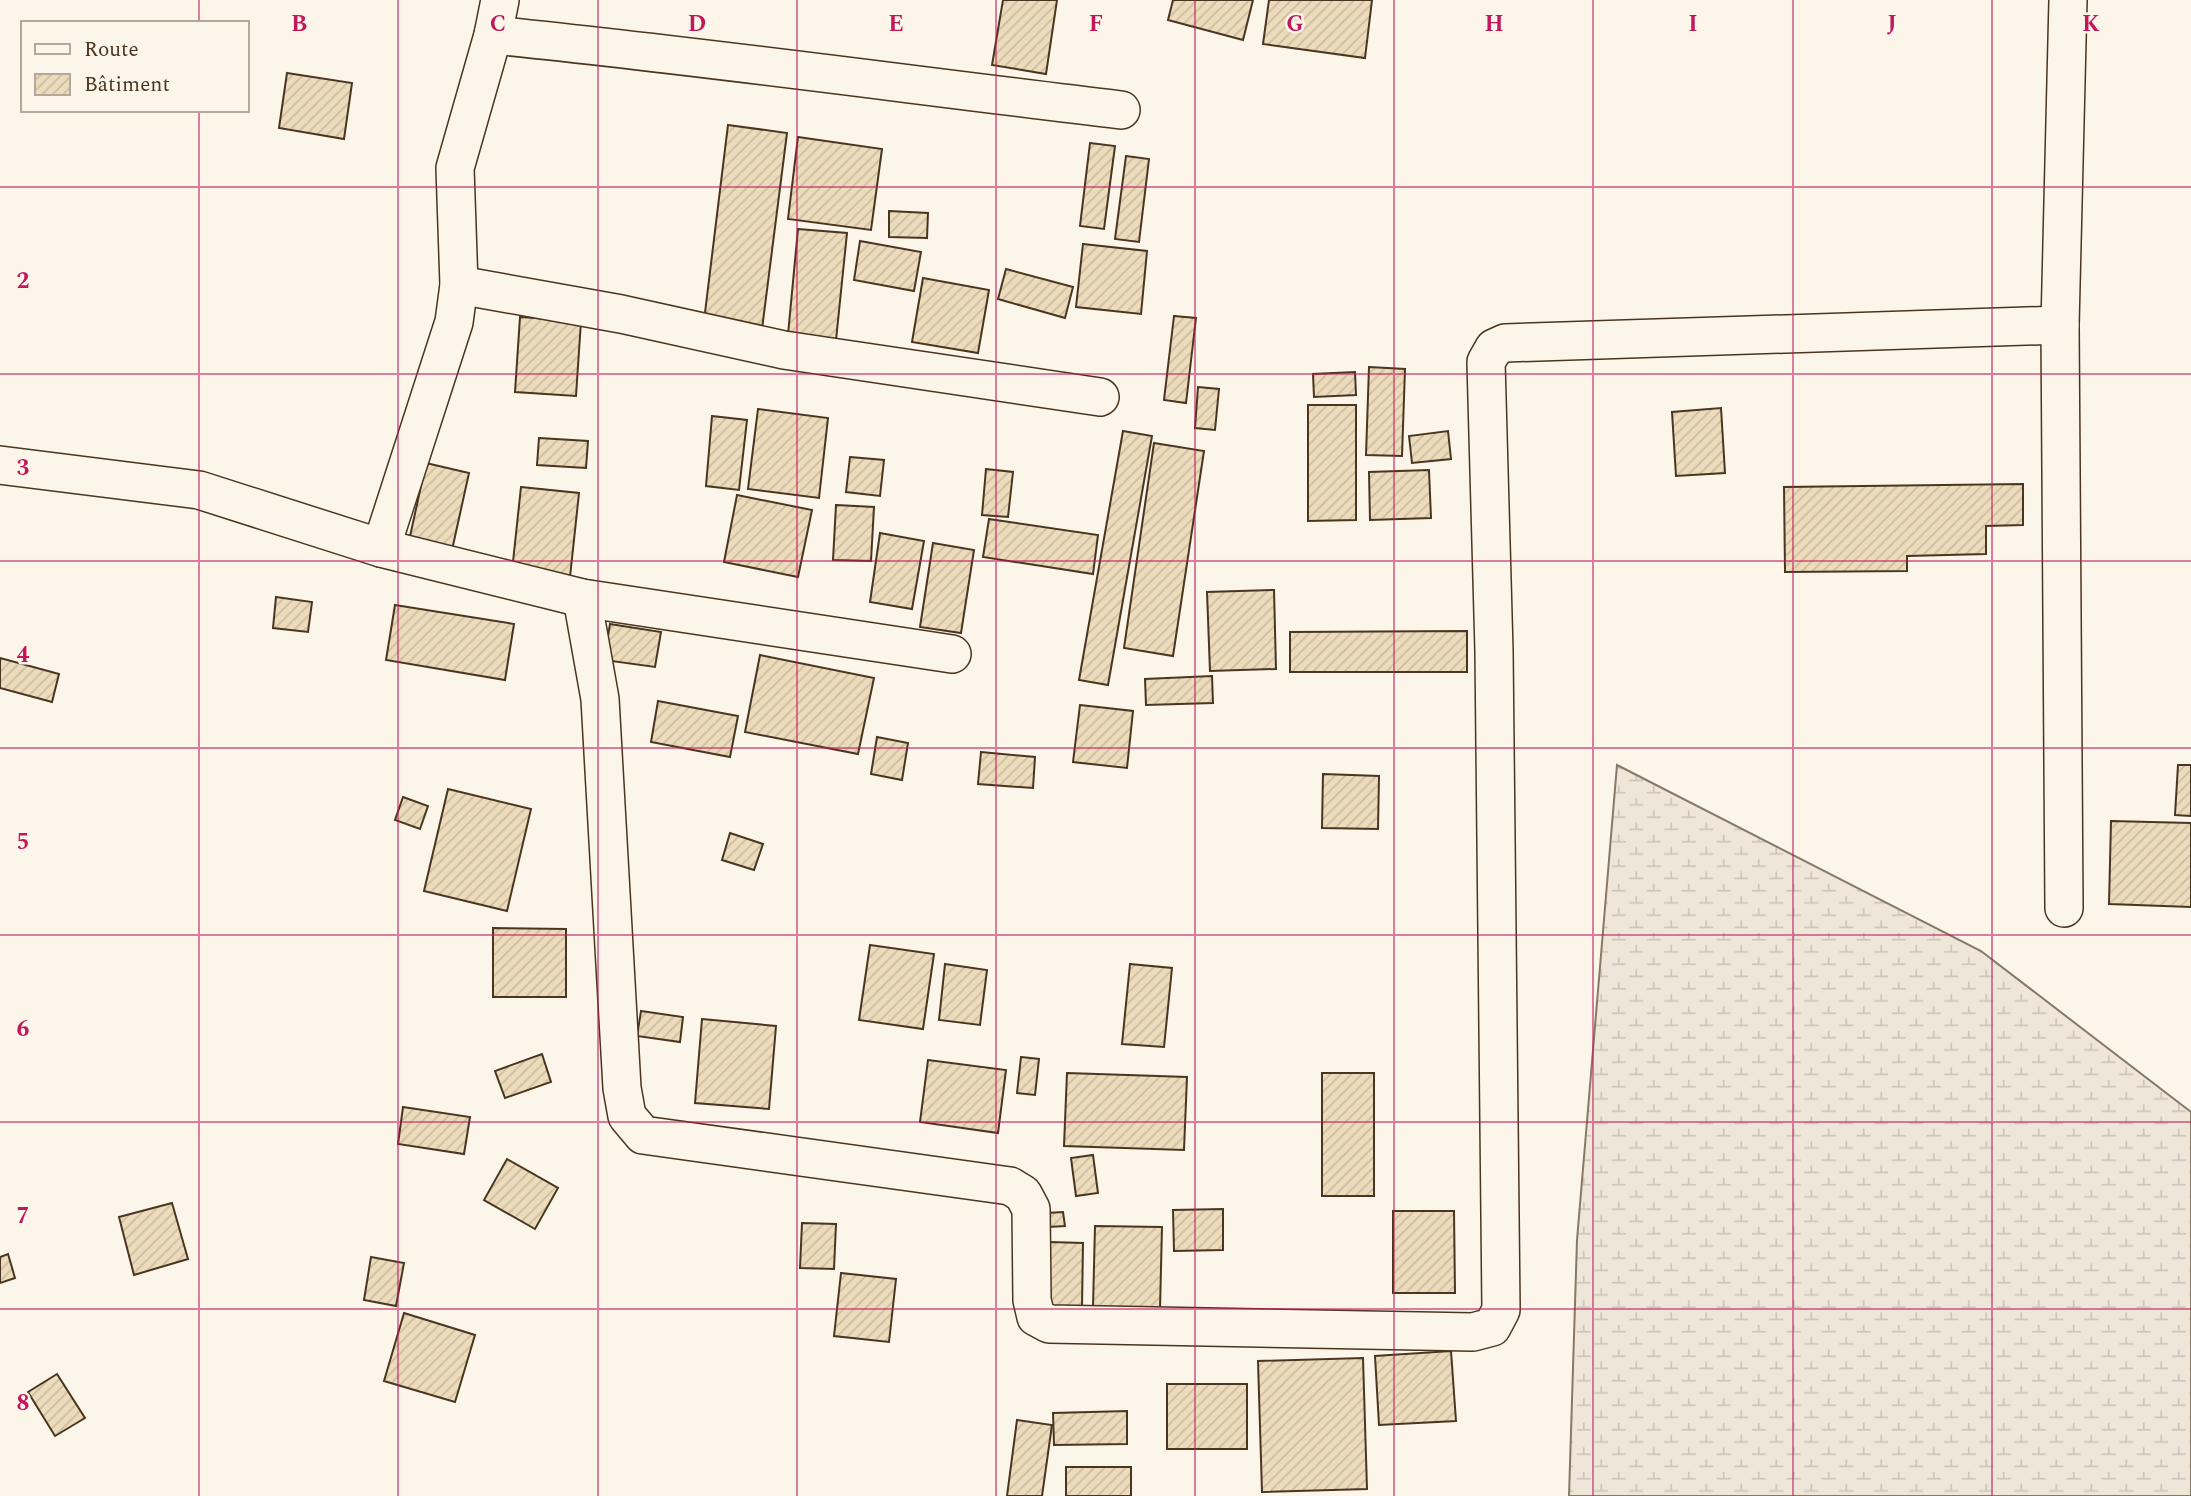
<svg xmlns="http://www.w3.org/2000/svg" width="2191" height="1496" viewBox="0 0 2191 1496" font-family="Spectral,serif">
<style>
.wetland{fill:url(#wetland-marsh);stroke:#887966;stroke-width:2}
.building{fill:url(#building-hatch);stroke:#4a3520;stroke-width:2}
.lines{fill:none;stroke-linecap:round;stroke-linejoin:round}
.street-casing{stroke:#4a3520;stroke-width:40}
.street{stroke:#fbf6e9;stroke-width:37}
.grid{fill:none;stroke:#c2185b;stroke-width:2;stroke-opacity:0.55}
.grid-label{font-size:23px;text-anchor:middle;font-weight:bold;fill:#c2185b;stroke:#fbf6e9;stroke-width:5;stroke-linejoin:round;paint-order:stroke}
</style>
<defs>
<pattern id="wetland-marsh" width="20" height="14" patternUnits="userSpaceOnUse" patternTransform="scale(1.75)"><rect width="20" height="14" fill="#ede6d9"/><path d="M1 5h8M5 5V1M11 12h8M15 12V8" fill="none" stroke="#cdc6ba"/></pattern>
<pattern id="building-hatch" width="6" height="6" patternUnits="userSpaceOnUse" patternTransform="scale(1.75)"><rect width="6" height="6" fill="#ecdcbc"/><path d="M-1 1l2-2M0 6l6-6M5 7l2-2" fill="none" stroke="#ccbda1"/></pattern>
</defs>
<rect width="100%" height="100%" fill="#fbf6e9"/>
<path class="wetland" d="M 1617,765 L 1981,951 L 2191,1112 L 2191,1496 L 1569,1496 L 1577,1240 Z"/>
<g class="building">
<path d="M 1003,0 L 1057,0 L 1046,74 L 992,65 Z"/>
<path d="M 1173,0 L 1253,0 L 1243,40 L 1168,20 Z"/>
<path d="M 1269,0 L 1372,0 L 1365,58 L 1263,44 Z"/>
<path d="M 287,73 L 352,83 L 344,139 L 279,128 Z"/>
<path d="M 728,125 L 787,133 L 761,337 L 703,329 Z"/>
<path d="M 798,137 L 882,149 L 871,230 L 788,219 Z"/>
<path d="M 1090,143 L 1115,146 L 1104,229 L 1080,226 Z"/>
<path d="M 1126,156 L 1149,159 L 1139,242 L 1115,239 Z"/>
<path d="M 889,211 L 928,213 L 927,238 L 889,237 Z"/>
<path d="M 798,229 L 847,233 L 835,350 L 787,345 Z"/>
<path d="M 860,241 L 921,252 L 914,291 L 854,280 Z"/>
<path d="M 1083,244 L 1147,251 L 1141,314 L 1076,307 Z"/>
<path d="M 1006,269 L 1073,287 L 1065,318 L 998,299 Z"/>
<path d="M 923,278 L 989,290 L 978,353 L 912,342 Z"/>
<path d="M 1174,316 L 1196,318 L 1186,403 L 1164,400 Z"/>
<path d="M 520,317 L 581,321 L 576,396 L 515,392 Z"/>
<path d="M 1369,367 L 1405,369 L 1402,456 L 1366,455 Z"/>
<path d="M 1355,372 L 1356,395 L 1314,397 L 1313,374 Z"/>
<path d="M 1198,387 L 1219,389 L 1215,430 L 1195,428 Z"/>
<path d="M 1308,405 L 1356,405 L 1356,520 L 1308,521 Z"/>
<path d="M 1721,408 L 1725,473 L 1676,476 L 1672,412 Z"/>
<path d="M 758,409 L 828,418 L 819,498 L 748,489 Z"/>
<path d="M 712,416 L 747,420 L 739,490 L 706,486 Z"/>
<path d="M 1123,431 L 1152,436 L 1108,685 L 1079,680 Z"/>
<path d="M 1448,431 L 1451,459 L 1412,463 L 1409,436 Z"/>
<path d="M 539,438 L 588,441 L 586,468 L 537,465 Z"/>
<path d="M 1154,443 L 1204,451 L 1173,656 L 1124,648 Z"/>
<path d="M 850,457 L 884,460 L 880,496 L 846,492 Z"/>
<path d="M 426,463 L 469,473 L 452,550 L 409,541 Z"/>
<path d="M 986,469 L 1013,472 L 1008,517 L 982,515 Z"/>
<path d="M 1429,470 L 1431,518 L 1370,520 L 1369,472 Z"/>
<path d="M 2023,484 L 2023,525 L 1986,526 L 1986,554 L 1907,556 L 1907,571 L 1785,572 L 1784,487 Z"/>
<path d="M 521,487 L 579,493 L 570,577 L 512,571 Z"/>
<path d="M 737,495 L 812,510 L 798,577 L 724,562 Z"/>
<path d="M 836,505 L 874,507 L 871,561 L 833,560 Z"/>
<path d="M 989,519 L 1098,535 L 1093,574 L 983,557 Z"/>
<path d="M 880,533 L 924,541 L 912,609 L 870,602 Z"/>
<path d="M 933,543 L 974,550 L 961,633 L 920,627 Z"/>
<path d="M 1274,590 L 1276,669 L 1210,671 L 1207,592 Z"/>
<path d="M 276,597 L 312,602 L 308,632 L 273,628 Z"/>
<path d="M 395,605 L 514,624 L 505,680 L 386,660 Z"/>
<path d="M 610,624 L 661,632 L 655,667 L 604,660 Z"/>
<path d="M 1467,631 L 1467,672 L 1290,672 L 1290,632 Z"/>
<path d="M 760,655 L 874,678 L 858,754 L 745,732 Z"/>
<path d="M 0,658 L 59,674 L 52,702 L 0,688 Z"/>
<path d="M 1212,676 L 1213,703 L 1146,705 L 1145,679 Z"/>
<path d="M 658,701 L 738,716 L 730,757 L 651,742 Z"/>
<path d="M 1080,705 L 1133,711 L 1127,768 L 1073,762 Z"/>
<path d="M 877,737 L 908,743 L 902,780 L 871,774 Z"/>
<path d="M 981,752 L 1035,757 L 1033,788 L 978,784 Z"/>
<path d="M 2178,765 L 2191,765 L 2191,816 L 2175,815 Z"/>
<path d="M 1323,774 L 1379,776 L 1378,829 L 1322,828 Z"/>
<path d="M 448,789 L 531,809 L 507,911 L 424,891 Z"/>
<path d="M 403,797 L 428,806 L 420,829 L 395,820 Z"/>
<path d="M 2111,821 L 2191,823 L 2191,907 L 2109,904 Z"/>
<path d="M 730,833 L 763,844 L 754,870 L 722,860 Z"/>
<path d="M 493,928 L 566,929 L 566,997 L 493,997 Z"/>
<path d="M 870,945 L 934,954 L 923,1029 L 859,1020 Z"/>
<path d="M 945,964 L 987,970 L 980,1025 L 939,1020 Z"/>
<path d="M 1130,964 L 1172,968 L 1164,1047 L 1122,1044 Z"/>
<path d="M 641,1011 L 683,1017 L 680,1042 L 637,1036 Z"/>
<path d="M 702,1019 L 776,1026 L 769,1109 L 695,1103 Z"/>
<path d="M 542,1054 L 551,1082 L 505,1098 L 495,1071 Z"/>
<path d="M 1021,1057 L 1039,1059 L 1035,1095 L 1017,1093 Z"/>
<path d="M 928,1060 L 1006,1070 L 998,1133 L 920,1122 Z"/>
<path d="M 1067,1073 L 1187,1077 L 1184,1150 L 1064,1146 Z"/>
<rect x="1322" y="1073" width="52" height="123"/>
<path d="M 403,1107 L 470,1117 L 464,1154 L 398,1144 Z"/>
<path d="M 1093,1155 L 1098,1193 L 1076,1196 L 1071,1158 Z"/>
<path d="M 507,1159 L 558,1188 L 535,1229 L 484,1200 Z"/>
<path d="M 172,1203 L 188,1259 L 134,1275 L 119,1217 Z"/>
<path d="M 1223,1209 L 1223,1250 L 1174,1251 L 1173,1210 Z"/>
<path d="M 1393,1211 L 1454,1211 L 1455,1293 L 1393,1293 Z"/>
<path d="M 1063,1212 L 1065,1226 L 1049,1227 L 1047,1213 Z"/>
<path d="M 802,1223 L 836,1224 L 834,1269 L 800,1268 Z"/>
<path d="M 1095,1226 L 1162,1227 L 1160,1309 L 1093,1307 Z"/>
<path d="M 1050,1242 L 1083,1243 L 1082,1307 L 1048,1306 Z"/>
<path d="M 8,1254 L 15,1278 L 0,1283 L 0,1257 Z"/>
<path d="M 371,1257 L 404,1263 L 396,1306 L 364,1300 Z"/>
<path d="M 841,1273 L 896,1279 L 889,1342 L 834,1336 Z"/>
<path d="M 404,1313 L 475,1335 L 455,1402 L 384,1381 Z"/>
<path d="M 1451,1351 L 1456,1421 L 1379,1425 L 1375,1356 Z"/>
<path d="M 1363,1358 L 1367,1489 L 1262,1492 L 1258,1361 Z"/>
<path d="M 57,1374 L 85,1418 L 55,1436 L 28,1392 Z"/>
<rect x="1167" y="1384" width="80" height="65"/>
<path d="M 1127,1411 L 1127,1444 L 1054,1445 L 1053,1413 Z"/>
<path d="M 1017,1420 L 1052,1425 L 1042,1496 L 1007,1496 Z"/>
<rect x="1066" y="1467" width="65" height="29"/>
</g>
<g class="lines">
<g class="street-casing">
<g id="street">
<path d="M 493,35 C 702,56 911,85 1121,110"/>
<path d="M 459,285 L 621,314 L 784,350 L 1100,397"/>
<path d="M 0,465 L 199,490 L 381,548 L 582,598 L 952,654"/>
<path d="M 381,548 L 454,322 L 459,285 L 455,168 L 493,35 L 500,0"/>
<path d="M 582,598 L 600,699 L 622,1088 L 627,1116 L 643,1135 L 1010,1186 L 1023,1194 L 1031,1209 L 1032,1300 L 1036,1317 L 1049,1324 L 1473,1332 L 1492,1327 L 1501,1310 L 1494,651 L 1486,362 L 1494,348 L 1505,343 L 2060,325"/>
<path d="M 2064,908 L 2060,325 L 2068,0"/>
</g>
</g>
<use href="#street" class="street"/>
</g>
<path class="grid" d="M 199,0 L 199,23M 398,0 L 398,1496M 598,0 L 598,1496M 797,0 L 797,1496M 996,0 L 996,1496M 1195,0 L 1195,1496M 1394,0 L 1394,1496M 1593,0 L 1593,1496M 1793,0 L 1793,1496M 1992,0 L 1992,1496M 199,110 L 199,1496M 0,187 L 2191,187M 0,374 L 2191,374M 0,561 L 2191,561M 0,748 L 2191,748M 0,935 L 2191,935M 0,1122 L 2191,1122M 0,1309 L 2191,1309"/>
<g class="grid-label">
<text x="299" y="31">B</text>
<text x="498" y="31">C</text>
<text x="697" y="31">D</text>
<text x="896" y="31">E</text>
<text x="1096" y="31">F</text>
<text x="1295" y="31">G</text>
<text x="1494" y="31">H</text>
<text x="1693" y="31">I</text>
<text x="1892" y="31">J</text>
<text x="2091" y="31">K</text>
<text x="23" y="288">2</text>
<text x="23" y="475">3</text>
<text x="23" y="662">4</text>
<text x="23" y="849">5</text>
<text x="23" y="1036">6</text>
<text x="23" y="1223">7</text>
<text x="23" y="1410">8</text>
</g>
<rect x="21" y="21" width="228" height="91" fill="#fbf6e9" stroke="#b4a999" stroke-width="2"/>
<rect x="35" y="44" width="35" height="10" fill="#fbf6e9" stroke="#b4a999" stroke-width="2"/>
<text x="84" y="56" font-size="21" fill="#4a3520">Route</text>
<rect x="35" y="74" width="35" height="21" fill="url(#building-hatch)" stroke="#b4a999" stroke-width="2"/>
<text x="84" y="91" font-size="21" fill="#4a3520">Bâtiment</text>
</svg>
